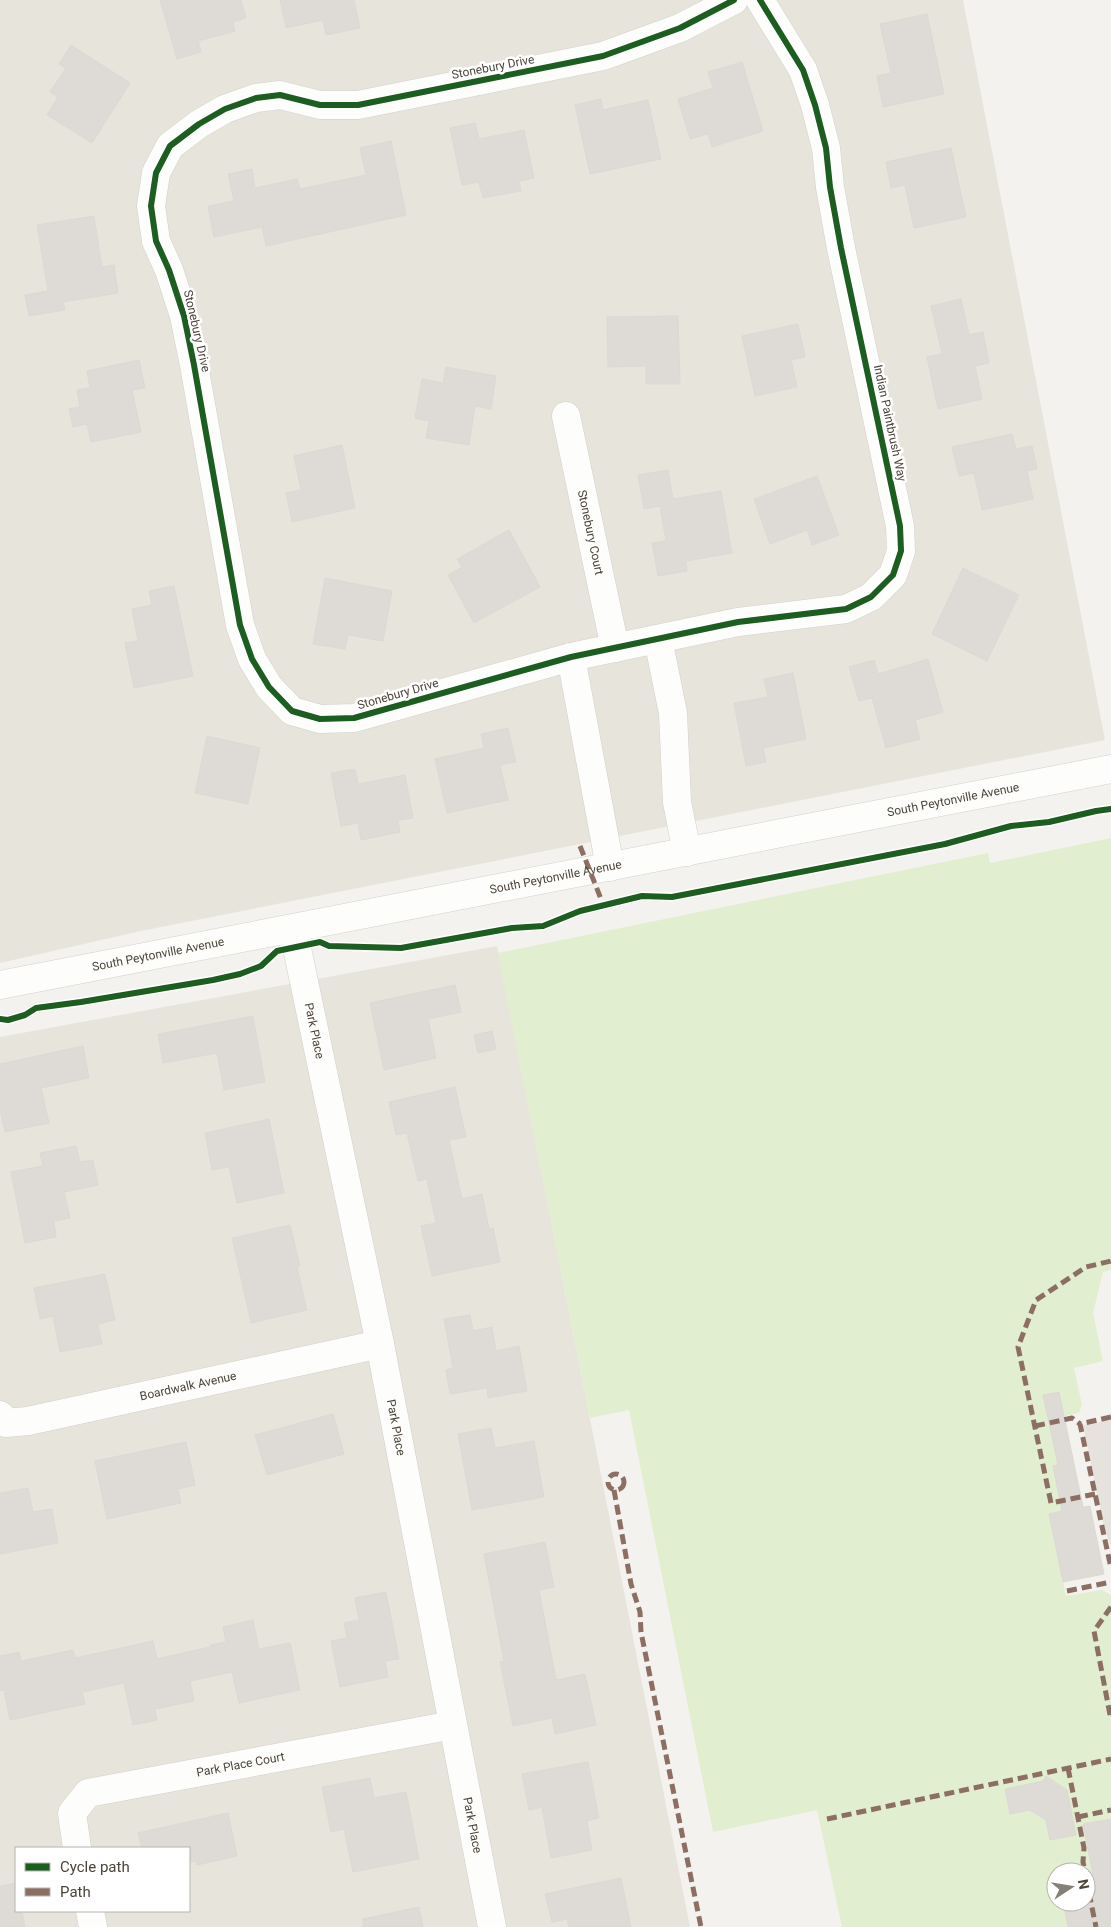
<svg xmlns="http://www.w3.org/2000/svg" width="1111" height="1927" viewBox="0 0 1111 1927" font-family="Roboto,sans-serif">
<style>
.residential{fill:#e7e4dc;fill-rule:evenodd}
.green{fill:#e1eecf;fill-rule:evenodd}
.parking{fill:#e6e3df}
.building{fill:#dedbd6;stroke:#dcd9d4}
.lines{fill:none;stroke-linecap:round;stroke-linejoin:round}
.minor-casing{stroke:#d2d0cb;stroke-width:29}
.minor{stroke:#fdfdfc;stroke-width:28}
.quiet{stroke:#8d6e63;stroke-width:5;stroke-dasharray:10 5;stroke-linecap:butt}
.cycleway-casing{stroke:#fff;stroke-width:9}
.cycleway{stroke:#1b5e20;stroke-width:6}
.labels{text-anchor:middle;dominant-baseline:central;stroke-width:5;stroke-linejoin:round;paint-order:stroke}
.street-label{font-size:12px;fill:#4b4439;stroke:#fff}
</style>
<rect width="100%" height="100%" fill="#f4f2ee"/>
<g class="residential">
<path d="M 0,0 L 963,0 L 1105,740 L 141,931 L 0,963 Z"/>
<path d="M 497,946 L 690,1927 L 0,1927 L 0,1037 ZM 16,1848 L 189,1848 L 189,1911 L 16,1911 Z"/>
</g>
<path class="green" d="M 1111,838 L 1111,1270 L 1103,1272 L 1093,1313 L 1103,1361 L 1074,1368 L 1082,1405 L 1079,1413 L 1060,1417 L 1050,1427 L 1058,1465 L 1053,1467 L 1058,1490 L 1071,1510 L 1049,1514 L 1066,1596 L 1102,1590 L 1111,1595 L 1111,1927 L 842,1927 L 817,1810 L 713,1832 L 629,1410 L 590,1418 L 498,953 L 988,853 L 990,863 ZM 1056,1872 L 1086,1872 L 1086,1902 L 1056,1902 Z"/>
<path class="parking" d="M 1111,1420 L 1111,1546 L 1105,1531 L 1083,1425 Z"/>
<g class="building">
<path d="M 160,0 L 241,0 L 246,18 L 233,22 L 235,31 L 198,41 L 201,52 L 177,59 Z"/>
<path d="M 280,0 L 354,0 L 360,28 L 326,35 L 323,20 L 286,28 Z"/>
<path d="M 927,14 L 944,94 L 883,107 L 877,76 L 891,73 L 880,24 Z"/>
<path d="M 71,45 L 130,83 L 92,143 L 47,115 L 58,97 L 50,92 L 66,68 L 59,64 Z"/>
<path d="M 742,62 L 763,131 L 712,147 L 708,134 L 690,139 L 678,99 L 713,88 L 708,72 Z"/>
<path d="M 601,99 L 603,110 L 648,100 L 661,159 L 590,174 L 575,105 Z"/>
<path d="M 475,123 L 479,139 L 524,130 L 534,178 L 519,181 L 521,191 L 483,198 L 479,182 L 462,185 L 450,128 Z"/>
<path d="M 391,141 L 406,215 L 266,246 L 262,227 L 214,237 L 208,206 L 234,201 L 228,174 L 252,169 L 255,188 L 297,179 L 300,189 L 366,175 L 360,148 Z"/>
<path d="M 951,148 L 966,217 L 914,228 L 905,185 L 891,188 L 886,162 Z"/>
<path d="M 94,216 L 102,267 L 114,265 L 118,293 L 63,302 L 65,310 L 29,316 L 25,295 L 48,291 L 37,225 Z"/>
<path d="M 961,299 L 969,335 L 983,332 L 989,363 L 975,366 L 982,399 L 938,409 L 927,357 L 942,354 L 931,306 Z"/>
<path d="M 678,316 L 680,384 L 646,384 L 646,366 L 608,367 L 607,317 Z"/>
<path d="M 798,324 L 805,357 L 791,360 L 797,387 L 755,396 L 742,336 Z"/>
<path d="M 139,360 L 145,388 L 132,390 L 141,432 L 91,442 L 87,424 L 73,427 L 69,409 L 80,407 L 77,390 L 90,388 L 87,371 Z"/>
<path d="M 446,367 L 496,376 L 491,409 L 475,406 L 469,445 L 426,438 L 429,421 L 415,418 L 422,379 L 443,383 Z"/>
<path d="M 1012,434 L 1016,449 L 1032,446 L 1037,469 L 1027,471 L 1033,499 L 982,510 L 974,473 L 959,476 L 952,447 Z"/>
<path d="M 342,445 L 355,508 L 292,522 L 286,493 L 301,490 L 294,456 Z"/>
<path d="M 668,470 L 673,499 L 721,491 L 732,553 L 686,561 L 687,571 L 658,576 L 652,543 L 666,541 L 660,506 L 644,509 L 638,475 Z"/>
<path d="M 817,476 L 839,535 L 812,545 L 807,530 L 770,544 L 754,499 Z"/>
<path d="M 509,530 L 540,587 L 474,623 L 448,575 L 462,567 L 457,559 Z"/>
<path d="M 963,568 L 1019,595 L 987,661 L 932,634 Z"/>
<path d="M 325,578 L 392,591 L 383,641 L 348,635 L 345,649 L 313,644 Z"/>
<path d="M 174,586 L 193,676 L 134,688 L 125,643 L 138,641 L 132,609 L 152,605 L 149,591 Z"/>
<path d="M 928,659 L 943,712 L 915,720 L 920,739 L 886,748 L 872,698 L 859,701 L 849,667 L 874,660 L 878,674 Z"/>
<path d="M 793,673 L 806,739 L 763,748 L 766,762 L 746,766 L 734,703 L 768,697 L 764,679 Z"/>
<path d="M 508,728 L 516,762 L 500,765 L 508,800 L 447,813 L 435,759 L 484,748 L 481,734 Z"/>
<path d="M 207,736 L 260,748 L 248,804 L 195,793 Z"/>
<path d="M 355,769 L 358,784 L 405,775 L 413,818 L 398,820 L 400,832 L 361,840 L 358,823 L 341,826 L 331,773 Z"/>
<path d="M 455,985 L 461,1012 L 428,1019 L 436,1058 L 384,1070 L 370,1003 Z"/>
<path d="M 253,1016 L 265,1082 L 224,1090 L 217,1053 L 163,1063 L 158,1034 Z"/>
<path d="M 492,1031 L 496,1049 L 478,1053 L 474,1035 Z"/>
<path d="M 83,1046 L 89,1078 L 41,1088 L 49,1123 L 5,1132 L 0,1110 L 0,1064 Z"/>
<path d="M 455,1087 L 466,1137 L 449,1140 L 462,1199 L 482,1194 L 489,1229 L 493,1228 L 500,1262 L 432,1276 L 421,1226 L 436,1223 L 427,1179 L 418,1181 L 407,1133 L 396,1135 L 389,1102 Z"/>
<path d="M 269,1119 L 284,1193 L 237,1203 L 229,1167 L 212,1170 L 205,1133 Z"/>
<path d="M 76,1146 L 80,1162 L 93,1160 L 98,1185 L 64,1192 L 70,1218 L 54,1221 L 56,1237 L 25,1243 L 11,1172 L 43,1166 L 40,1153 Z"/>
<path d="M 290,1225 L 300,1266 L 297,1267 L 307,1310 L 251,1323 L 232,1238 Z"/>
<path d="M 105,1274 L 115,1320 L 98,1324 L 102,1344 L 60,1352 L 53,1316 L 40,1319 L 34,1288 Z"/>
<path d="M 470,1315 L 473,1331 L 492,1327 L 496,1351 L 519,1346 L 527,1391 L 488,1398 L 487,1388 L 450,1394 L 446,1370 L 453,1368 L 444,1319 Z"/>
<path d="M 1059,1392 L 1083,1507 L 1090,1506 L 1104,1574 L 1063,1582 L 1049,1514 L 1062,1511 L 1053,1466 L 1058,1465 L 1043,1395 Z"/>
<path d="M 333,1414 L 344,1454 L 267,1475 L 255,1435 Z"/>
<path d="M 491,1428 L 495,1448 L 534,1441 L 544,1497 L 472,1510 L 458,1434 Z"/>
<path d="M 186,1442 L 195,1485 L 178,1489 L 181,1503 L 107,1519 L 95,1461 Z"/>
<path d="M 28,1488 L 33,1512 L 52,1509 L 58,1543 L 0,1554 L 0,1493 Z"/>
<path d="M 545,1542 L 554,1587 L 539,1590 L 556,1680 L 585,1674 L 596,1725 L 555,1734 L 552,1718 L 513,1726 L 500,1662 L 504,1661 L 484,1554 Z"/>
<path d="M 386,1592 L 399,1659 L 385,1661 L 388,1677 L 340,1687 L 331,1641 L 347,1638 L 344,1623 L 359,1620 L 355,1598 Z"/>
<path d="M 253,1620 L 259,1649 L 290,1643 L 300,1690 L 239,1703 L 232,1672 L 190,1681 L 194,1701 L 155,1709 L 157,1720 L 133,1725 L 124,1683 L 82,1692 L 85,1704 L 10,1720 L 4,1690 L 0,1691 L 0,1656 L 19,1652 L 21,1661 L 73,1650 L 75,1658 L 153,1641 L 157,1659 L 210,1647 L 210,1645 L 226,1642 L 223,1627 Z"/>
<path d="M 588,1762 L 599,1818 L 587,1821 L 592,1850 L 551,1858 L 542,1807 L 529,1810 L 522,1774 Z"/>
<path d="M 1046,1776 L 1067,1790 L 1076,1835 L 1050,1840 L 1046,1820 L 1030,1810 L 1010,1814 L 1005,1789 L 1043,1781 Z"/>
<path d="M 370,1778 L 374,1798 L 406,1792 L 419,1859 L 353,1872 L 344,1829 L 331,1832 L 322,1787 Z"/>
<path d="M 228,1813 L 237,1856 L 197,1865 L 196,1861 L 189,1862 L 189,1848 L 142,1848 L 138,1833 Z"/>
<path d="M 1111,1819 L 1111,1927 L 1068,1927 L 1063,1902 L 1093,1902 L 1088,1876 L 1093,1874 L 1083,1824 Z"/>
<path d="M 621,1878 L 631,1927 L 569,1927 L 567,1919 L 552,1922 L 545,1894 Z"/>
<path d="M 16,1883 L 16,1911 L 22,1911 L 25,1927 L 0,1927 L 0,1886 Z"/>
<path d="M 419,1907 L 423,1927 L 363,1927 L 363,1919 Z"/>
</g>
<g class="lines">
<g class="minor-casing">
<g id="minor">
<path d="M 734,0 L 680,28 L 603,56 L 358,105 L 320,105 L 280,95 L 256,98 L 225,109 L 199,124 L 170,146 L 156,173 L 151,206 L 156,241 L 169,270 L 184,316 L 194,365 L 240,625 L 252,659 L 269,687 L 292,711 L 320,719 L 354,718 L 571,657 L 738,622 L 846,609 L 871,597 L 893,575 L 901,551 L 900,526 L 841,248 L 830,187 L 826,148 L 815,105 L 803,70 L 760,0"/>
<path id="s1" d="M 566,416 L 615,648"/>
<path d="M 658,639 L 673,713 L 677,802 L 687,852"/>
<path d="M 571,657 L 610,867"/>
<path id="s2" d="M 293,929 L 380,1344 L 492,1927"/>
<path id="s3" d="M 0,985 L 1111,769"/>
<path id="s4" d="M 0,1415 L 6,1423 L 28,1421 L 380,1344"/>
<path id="s5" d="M 77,1848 L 72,1813 L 88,1793 L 453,1725"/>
<path d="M 90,1911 L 93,1927"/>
</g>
</g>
<use href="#minor" class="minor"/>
<g class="quiet">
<path d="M 580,846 L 603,904"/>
<path d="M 1111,1417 L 1080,1424 L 1111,1568"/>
<path d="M 1035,1426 L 1072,1418 L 1080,1424"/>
<circle cx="616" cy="1482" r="8"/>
<path d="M 614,1490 L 631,1584 L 640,1612 L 641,1632 L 701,1927"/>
<path d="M 1095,1494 L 1051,1503 L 1018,1347 L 1036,1300 L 1086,1267 L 1111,1261"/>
<path d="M 1067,1591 L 1111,1582"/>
<path d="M 1111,1607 L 1094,1631 L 1111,1720"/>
<path d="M 1068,1768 L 1084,1848 L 1083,1862 L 1085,1872"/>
<path d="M 1078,1817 L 1111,1810"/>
<path d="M 827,1819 L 1111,1759"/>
<path d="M 1086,1878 L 1096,1927"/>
</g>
<g class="cycleway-casing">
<g id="cycleway">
<path d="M 734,0 L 680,28 L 603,56 L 358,105 L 320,105 L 280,95 L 256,98 L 225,109 L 199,124 L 170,146 L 156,173 L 151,206 L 156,241 L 169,270 L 184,316 L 194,365 L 240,625 L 252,659 L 269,687 L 292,711 L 320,719 L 354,718 L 571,657 L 738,622 L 846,609 L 871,597 L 893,575 L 901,551 L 900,526 L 841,248 L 830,187 L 826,148 L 815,105 L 803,70 L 760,0"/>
<path d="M 0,1019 L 8,1020 L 25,1015 L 36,1008 L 81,1002 L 213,980 L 240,974 L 261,966 L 277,951 L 320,942 L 329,946 L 401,948 L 512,928 L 543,926 L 580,911 L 642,896 L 672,897 L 945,844 L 1011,826 L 1049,822 L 1096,811 L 1111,809"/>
</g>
</g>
<use href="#cycleway" class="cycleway"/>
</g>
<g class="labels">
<g class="street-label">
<text transform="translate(493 67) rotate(-11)">Stonebury Drive</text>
<text transform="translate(197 331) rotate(77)">Stonebury Drive</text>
<text transform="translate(890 423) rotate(78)">Indian Paintbrush Way</text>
<text stroke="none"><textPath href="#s1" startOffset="119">Stonebury Court</textPath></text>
<text transform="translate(398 694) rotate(-16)">Stonebury Drive</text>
<text stroke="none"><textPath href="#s3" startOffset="971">South Peytonville Avenue</textPath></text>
<text stroke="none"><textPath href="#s3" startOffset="566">South Peytonville Avenue</textPath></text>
<text stroke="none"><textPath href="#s3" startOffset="161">South Peytonville Avenue</textPath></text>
<text stroke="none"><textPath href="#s2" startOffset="104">Park Place</textPath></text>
<text stroke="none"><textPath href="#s4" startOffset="196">Boardwalk Avenue</textPath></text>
<text stroke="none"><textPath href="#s2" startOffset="509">Park Place</textPath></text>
<text stroke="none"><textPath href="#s5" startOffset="216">Park Place Court</textPath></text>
<text stroke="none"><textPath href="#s2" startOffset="914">Park Place</textPath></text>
</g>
</g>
<rect x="15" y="1847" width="175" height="65" fill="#ffffff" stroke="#b7b4b0"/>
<rect x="25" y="1863" width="25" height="8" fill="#1b5e20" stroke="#b7b4b0"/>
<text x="60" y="1872" font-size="15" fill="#4b4439">Cycle path</text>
<rect x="25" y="1888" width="25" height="8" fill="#8d6e63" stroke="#b7b4b0"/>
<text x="60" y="1897" font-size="15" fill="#4b4439">Path</text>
<g transform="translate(1071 1887) rotate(78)"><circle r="24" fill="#ffffff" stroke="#b7b4b0"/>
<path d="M0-4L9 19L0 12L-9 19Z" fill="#868178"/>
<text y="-8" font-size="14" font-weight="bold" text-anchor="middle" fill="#4b4439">N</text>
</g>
</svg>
